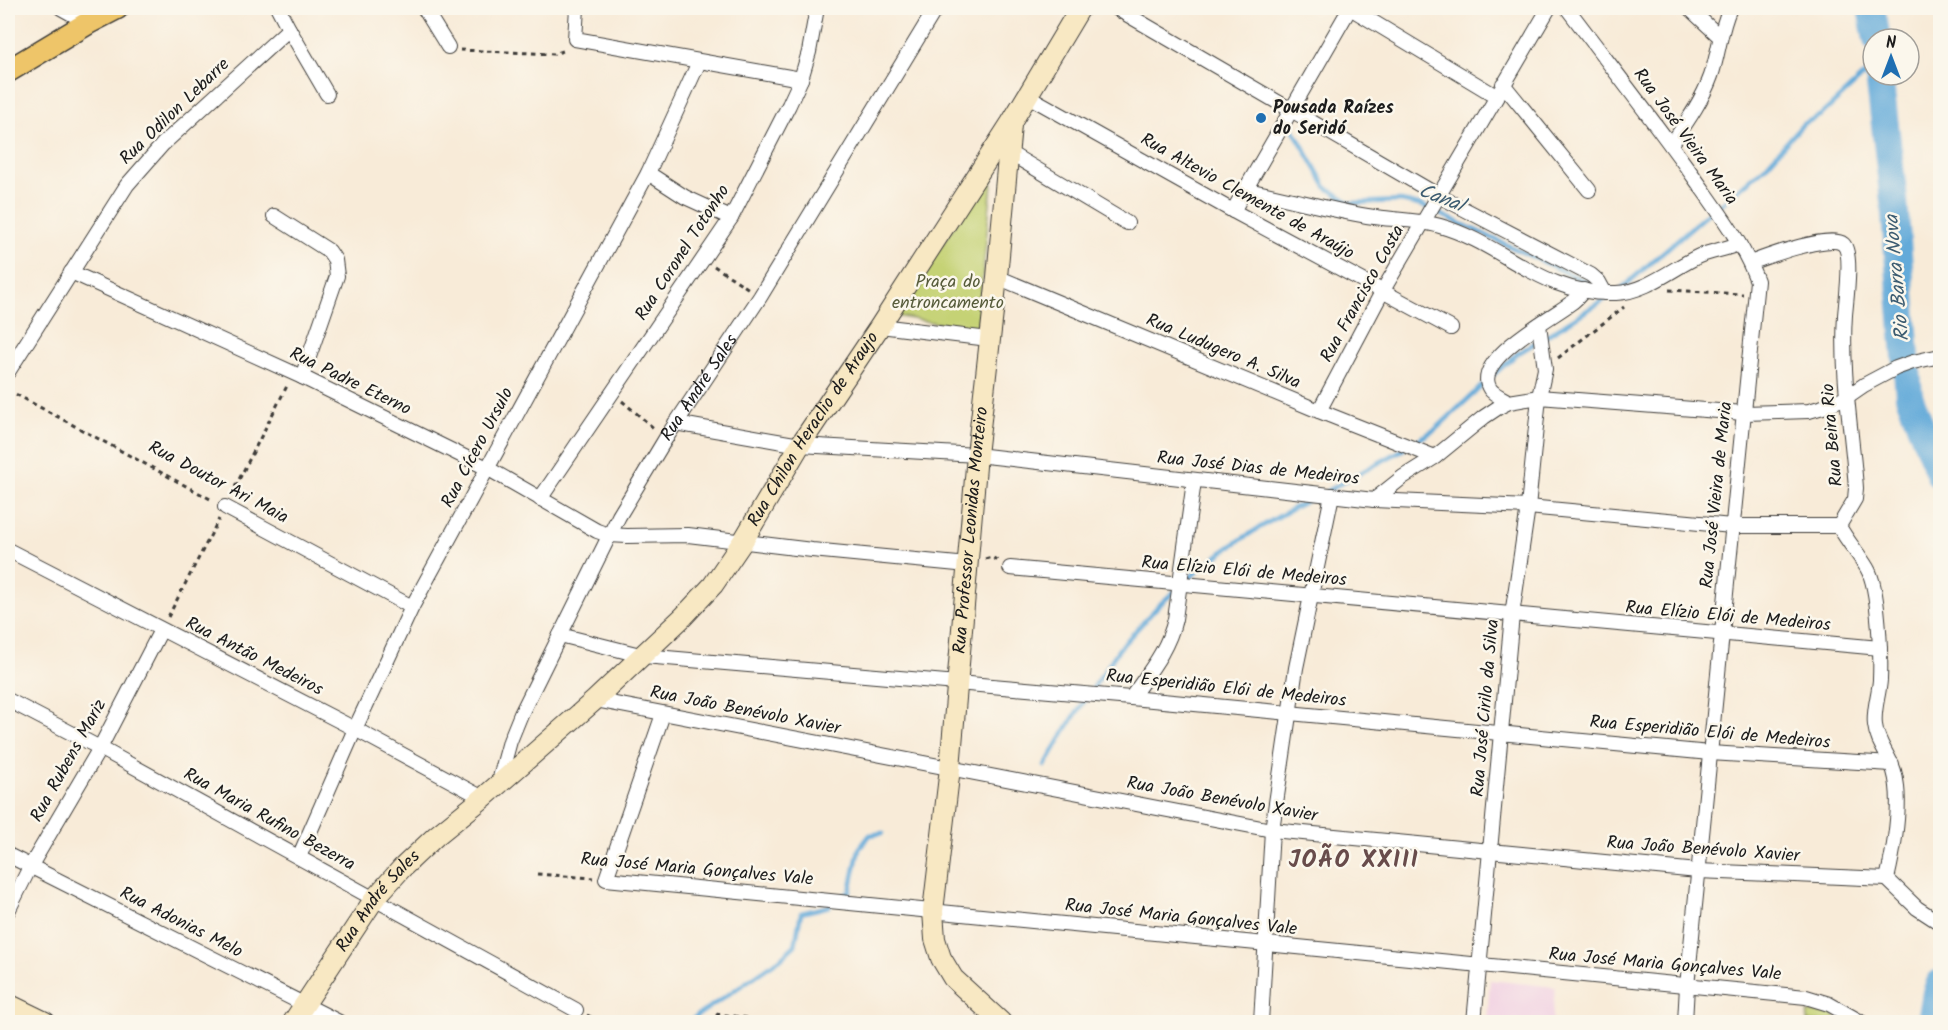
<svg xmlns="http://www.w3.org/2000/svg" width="1948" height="1030" viewBox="0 0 1948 1030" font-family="Kalam,sans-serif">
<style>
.built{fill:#f1d0e2}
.green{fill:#c5d274;stroke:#707748;stroke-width:1.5}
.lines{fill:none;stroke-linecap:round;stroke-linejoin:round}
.stream{stroke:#63aad9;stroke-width:4.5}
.river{stroke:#63aad9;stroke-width:28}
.street-casing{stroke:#3d3b38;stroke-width:16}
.secondary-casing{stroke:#3d3b38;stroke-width:22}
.primary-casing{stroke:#3d3b38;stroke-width:25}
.path{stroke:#3d3b38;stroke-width:3;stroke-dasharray:4.5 4.5;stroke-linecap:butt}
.street{stroke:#fff;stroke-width:14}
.secondary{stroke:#f8e8c3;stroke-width:20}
.primary{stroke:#eec569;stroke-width:22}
.poi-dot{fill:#1f6fb2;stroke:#fbf7ec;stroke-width:2}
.labels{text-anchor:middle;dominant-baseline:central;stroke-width:5;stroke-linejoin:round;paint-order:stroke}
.poi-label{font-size:18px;font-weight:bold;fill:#1c1c1c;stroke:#fbf7ec;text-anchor:start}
.street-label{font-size:18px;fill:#1c1c1c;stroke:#fbf7ec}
.park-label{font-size:18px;fill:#575c3b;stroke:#fbf7ec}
.water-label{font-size:20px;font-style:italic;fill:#3c5c71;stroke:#fbf7ec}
.district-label{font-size:24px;font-weight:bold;letter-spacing:1.5px;fill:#684c4b;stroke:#fbf7ec}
</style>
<rect width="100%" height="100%" fill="#fbf7ec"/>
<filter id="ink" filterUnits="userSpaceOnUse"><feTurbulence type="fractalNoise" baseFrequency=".0167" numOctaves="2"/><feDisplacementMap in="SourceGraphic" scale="12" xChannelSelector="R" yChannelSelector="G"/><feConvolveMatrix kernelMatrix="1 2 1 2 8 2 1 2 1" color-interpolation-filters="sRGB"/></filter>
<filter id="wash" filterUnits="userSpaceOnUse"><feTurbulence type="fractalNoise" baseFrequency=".008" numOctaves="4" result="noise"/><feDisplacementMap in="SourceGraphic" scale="24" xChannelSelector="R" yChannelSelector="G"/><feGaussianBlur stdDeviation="1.35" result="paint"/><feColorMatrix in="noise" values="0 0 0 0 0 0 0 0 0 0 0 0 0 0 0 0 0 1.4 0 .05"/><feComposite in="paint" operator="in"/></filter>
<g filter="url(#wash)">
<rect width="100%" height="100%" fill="#f8ebd8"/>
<path class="built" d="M 1490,980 L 1555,987 L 1552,1022 L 1487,1022 Z"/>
<g class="green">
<path d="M 994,164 L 977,330 L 896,316 Z"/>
<path d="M 1808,1013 L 1831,1013 L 1840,1022 L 1807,1022 Z"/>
</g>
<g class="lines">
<g class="stream">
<path d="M 1288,120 L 1326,187 L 1350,203 L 1401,201 L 1423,206 L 1595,286"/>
<path d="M 1622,288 L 1708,213 L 1721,204 L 1764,168 L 1803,124 L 1821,115 L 1873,67"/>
<path d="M 1493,375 L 1517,354 L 1610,296"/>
<path d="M 1411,444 L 1436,429 L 1485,383"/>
<path d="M 1327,491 L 1404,449"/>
<path d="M 1186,581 C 1224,547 1269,521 1314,497"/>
<path d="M 1045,766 L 1066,729 L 1119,649 L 1158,606 L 1175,591"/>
<path d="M 839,899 L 850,891 L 859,849 L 870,835 L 883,833"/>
<path d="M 688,1022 L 780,959 L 795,945 L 801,913 L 830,906"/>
</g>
<g class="river">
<path d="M 1871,8 L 1877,39"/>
<path d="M 1879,75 L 1894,201 L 1909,396 L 1940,475"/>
<path d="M 1931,1022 L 1936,993 L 1940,983"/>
</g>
</g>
</g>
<g filter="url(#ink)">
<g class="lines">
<g class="street-casing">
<g id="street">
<path d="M 61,8 L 88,23"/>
<path d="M 424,8 L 448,47"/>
<path d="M 577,8 L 575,39 L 801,79"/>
<path d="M 1116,8 L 1439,196 L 1591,275 L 1599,282 L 1605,293"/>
<path d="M 1350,8 L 1496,96"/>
<path d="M 1567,8 C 1610,65 1654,121 1696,180 C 1718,211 1744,245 1757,281 L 1687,986 L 1685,1022"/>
<path d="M 1689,8 L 1720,37"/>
<path d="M 289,29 L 327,94"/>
<path d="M 1503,84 L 1589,190"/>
<path d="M 1026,95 L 1233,211 L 1451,328"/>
<path d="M 1671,145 C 1686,123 1702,101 1711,76 C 1719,53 1720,29 1730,8"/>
<path d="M 1008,152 L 1127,223"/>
<path d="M 648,173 L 685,197 L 731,218"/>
<path d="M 1247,190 C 1287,198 1327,209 1367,216 C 1392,220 1416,219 1440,226 C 1504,244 1541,296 1616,293 C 1646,292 1673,268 1699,256 C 1712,251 1726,249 1738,244"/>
<path d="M 1233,211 L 1350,8"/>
<path d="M 274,216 L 329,251 L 335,260 L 337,276 L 302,377"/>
<path d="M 1750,263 C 1766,257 1830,233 1843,244 C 1853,252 1846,302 1845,315 C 1841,372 1852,432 1856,488 L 1855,499 L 1839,526 C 1847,541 1858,553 1867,568 C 1879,587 1881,656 1880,680 C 1879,695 1873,710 1875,725 C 1877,743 1889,755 1894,771 C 1903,801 1894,849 1887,879"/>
<path d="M 71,272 L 302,377 L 487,468 L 597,531 L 609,535 L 627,536 L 688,535 L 812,550 L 968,565"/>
<path d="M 997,277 L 1319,411 L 1435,457"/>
<path d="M 880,326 L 989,339"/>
<path d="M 8,372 L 127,185 L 163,144 L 289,29 L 278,8"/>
<path d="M 1509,402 C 1503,398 1494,395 1490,389 C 1471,360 1553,317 1571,303 C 1576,300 1580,295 1584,290"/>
<path d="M 1319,411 L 1382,292 L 1549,8"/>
<path d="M 675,423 L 800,445 L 977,455 L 1374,500 L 1528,507 L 1732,526 L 1839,526"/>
<path d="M 540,499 L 731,218 L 789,105 L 801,79 L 809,52 L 817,8"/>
<path d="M 1374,500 L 1403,477 L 1435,457 L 1484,417 L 1499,407 L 1509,402 L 1539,397 L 1744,413 L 1809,411 L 1823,407 L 1848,396 L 1864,385 L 1896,368 L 1913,362 L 1940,356"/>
<path d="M 225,507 L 412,607"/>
<path d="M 8,550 L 355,729 L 483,798"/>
<path d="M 1010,568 L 1880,648"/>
<path d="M 560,635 L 644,656 L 1131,698 L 1710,753 L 1892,764"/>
<path d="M 1131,698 C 1149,672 1168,650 1175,619 L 1194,481"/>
<path d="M 8,700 L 100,748 L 576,1010"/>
<path d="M 595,700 L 1272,830 L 1698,871 L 1887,879"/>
<path d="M 663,714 L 606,879 L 1806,997 L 1829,1004 L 1861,1022"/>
<path id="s1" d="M 498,785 L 510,741 L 521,714 L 619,516 L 666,438 L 760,297 L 936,8"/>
<path d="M 8,855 L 339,1022"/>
<path d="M 299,857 L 355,729 L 412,607 L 648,173 L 699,62"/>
<path d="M 1887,879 L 1917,908 L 1940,923"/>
<path d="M 8,911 L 30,867 L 100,748 L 161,630"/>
<path d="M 1261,1022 L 1272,830 L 1296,668 L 1332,495"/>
<path d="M 1474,1022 L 1512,615 L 1528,507 L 1539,397 L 1545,369 L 1539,325"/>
</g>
</g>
<g class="secondary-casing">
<g id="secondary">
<path d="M 8,1004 L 45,1022"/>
<path id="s2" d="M 293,1022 L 375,898 L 402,868 L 436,836 L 483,798 L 595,700 L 683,617 L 713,585 L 743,541 L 800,445 L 880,326 L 1011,123 L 1080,8"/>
<path id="s3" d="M 1001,1022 L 953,978 L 941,958 L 935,939 L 933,911 L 950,768 L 977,455 L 997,277 L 1011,125"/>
</g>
</g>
<g class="primary-casing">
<path id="primary" d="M 8,71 L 88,23 L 117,8"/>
</g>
<g class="path">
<path d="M 460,50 L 554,54 L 566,50"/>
<path d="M 714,266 L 749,289"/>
<path d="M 1669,290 L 1743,294"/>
<path d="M 1558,358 L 1624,307"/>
<path d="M 8,390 L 212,500"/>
<path d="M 622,401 L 656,430"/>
<path d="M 231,495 L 287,386"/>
<path d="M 985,559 L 992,557 L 998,561"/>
<path d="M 168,617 L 219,519"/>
<path d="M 537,874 L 593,878"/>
<path d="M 587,1015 L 601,1022"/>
<path d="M 710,1022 L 718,1014 L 778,1022"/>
</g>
<use href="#street" class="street"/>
<use href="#secondary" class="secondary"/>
<use href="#primary" class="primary"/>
</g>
</g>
<circle class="poi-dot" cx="1261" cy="118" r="6"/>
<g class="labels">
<g class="poi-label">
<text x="1273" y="108">Pousada Raízes<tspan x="1273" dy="21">do Seridó</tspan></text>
</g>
<g class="street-label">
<text transform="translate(175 112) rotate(-44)">Rua Odilon Lebarre</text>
<text transform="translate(1685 137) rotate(54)">Rua José Vieira Maria</text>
<text transform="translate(1247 197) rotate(29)">Rua Altevio Clemente de Araújo</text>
<text transform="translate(683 253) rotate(-57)">Rua Coronel Totonho</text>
<text transform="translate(1363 294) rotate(-61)">Rua Francisco Costa</text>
<text transform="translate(1223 352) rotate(23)">Rua Ludugero A. Silva</text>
<text transform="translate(350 382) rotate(26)">Rua Padre Eterno</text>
<text stroke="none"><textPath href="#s1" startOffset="447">Rua André Sales</textPath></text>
<text stroke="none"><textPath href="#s2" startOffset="795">Rua Chilon Heraclio de Araujo</textPath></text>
<text transform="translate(1833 435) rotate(-95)">Rua Beira Rio</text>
<text transform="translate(478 448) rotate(-62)">Rua Cícero Ursulo</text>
<text transform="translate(1258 469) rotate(6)">Rua José Dias de Medeiros</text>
<text transform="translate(218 483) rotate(28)">Rua Doutor Ari Maia</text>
<text transform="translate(1717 495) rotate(-84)">Rua José Vieira de Maria</text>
<text stroke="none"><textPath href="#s3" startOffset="519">Rua Professor Leonidas Monteiro</textPath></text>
<text transform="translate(1244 572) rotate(5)">Rua Elízio Elói de Medeiros</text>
<text transform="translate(1728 617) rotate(5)">Rua Elízio Elói de Medeiros</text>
<text transform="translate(254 657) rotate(27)">Rua Antão Medeiros</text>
<text transform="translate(1226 689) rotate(6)">Rua Esperidião Elói de Medeiros</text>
<text transform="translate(1486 708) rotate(-85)">Rua José Cirilo da Silva</text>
<text transform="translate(745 711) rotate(11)">Rua João Benévolo Xavier</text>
<text transform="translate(1710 733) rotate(5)">Rua Esperidião Elói de Medeiros</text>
<text transform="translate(69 761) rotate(-61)">Rua Rubens Mariz</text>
<text transform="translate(1222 800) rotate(10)">Rua João Benévolo Xavier</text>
<text transform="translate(269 820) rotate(29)">Rua Maria Rufino Bezerra</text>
<text transform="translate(1703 850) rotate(4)">Rua João Benévolo Xavier</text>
<text transform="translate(697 870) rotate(5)">Rua José Maria Gonçalves Vale</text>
<text stroke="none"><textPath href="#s2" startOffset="148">Rua André Sales</textPath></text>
<text transform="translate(1181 918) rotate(6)">Rua José Maria Gonçalves Vale</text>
<text transform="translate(181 923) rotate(27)">Rua Adonias Melo</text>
<text transform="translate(1665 965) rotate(5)">Rua José Maria Gonçalves Vale</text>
</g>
<g class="park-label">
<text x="948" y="282">Praça do<tspan x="948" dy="21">entroncamento</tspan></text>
</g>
<g class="water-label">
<text transform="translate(1441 199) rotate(21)">Canal</text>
<text transform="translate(1898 278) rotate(-95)">Rio Barra Nova</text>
</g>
<g class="district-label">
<text x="1354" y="860">JOÃO XXIII</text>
</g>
</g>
<rect width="1948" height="1030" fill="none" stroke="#fbf7ec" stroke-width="30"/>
<g transform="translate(1891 57)"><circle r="28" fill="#fbf7ec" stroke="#a29f99" stroke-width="1.5"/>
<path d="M0-4.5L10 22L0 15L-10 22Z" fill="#1f6fb2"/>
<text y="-9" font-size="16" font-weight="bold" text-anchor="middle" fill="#1c1c1c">N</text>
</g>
</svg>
